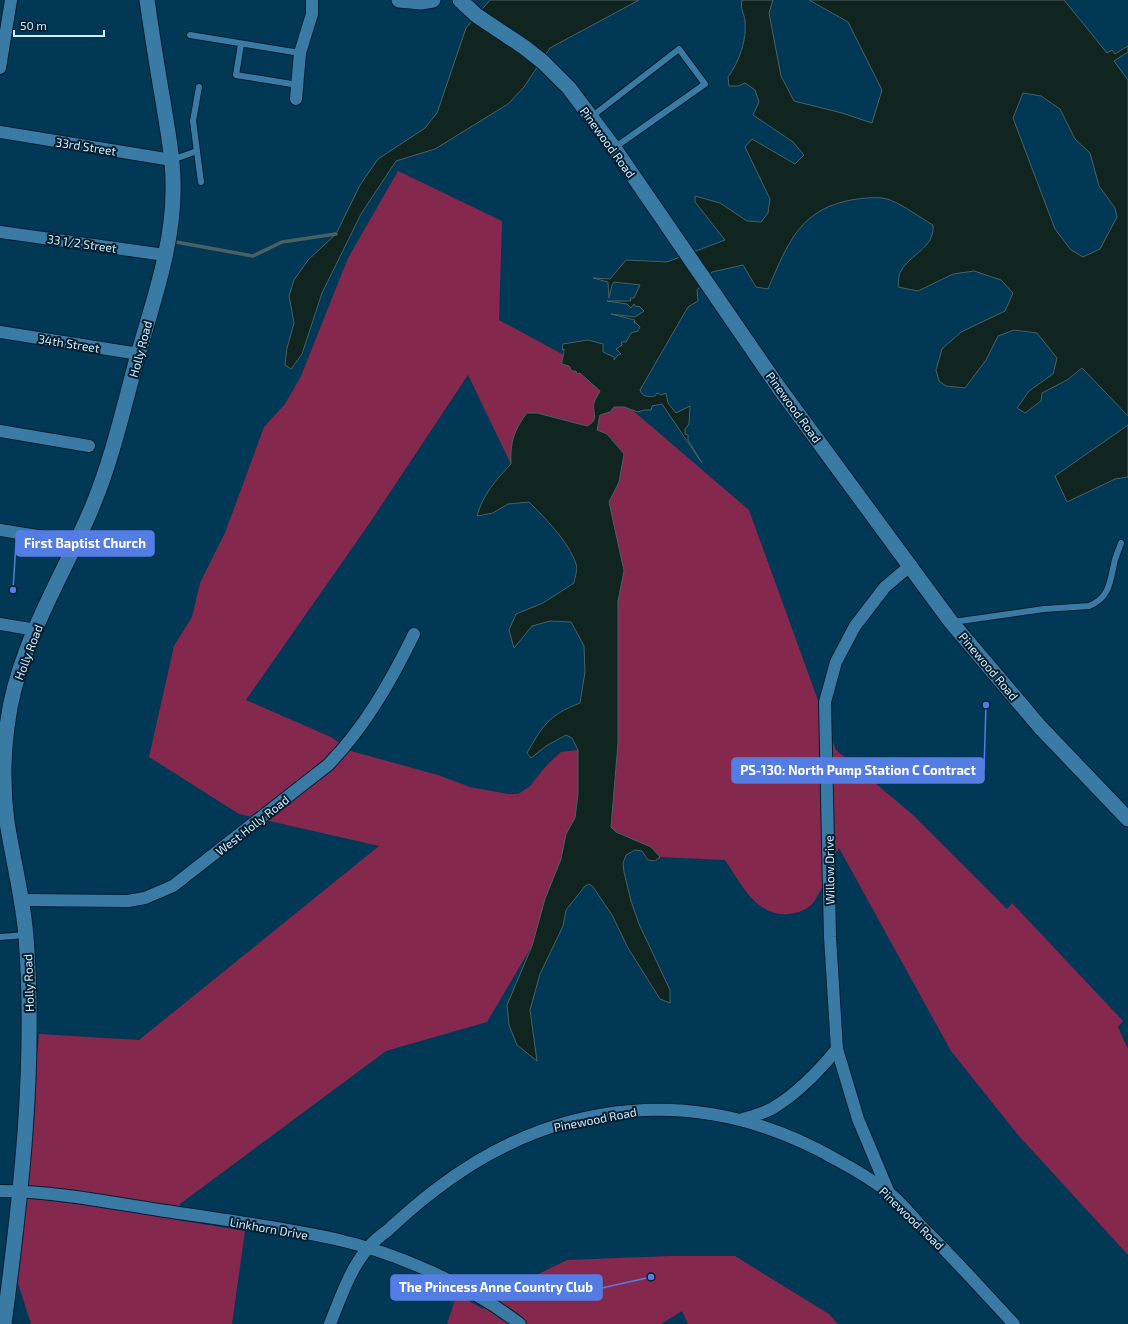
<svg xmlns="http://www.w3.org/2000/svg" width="1128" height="1324" viewBox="0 0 1128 1324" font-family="'Exo 2',sans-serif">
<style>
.green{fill:#85284e}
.water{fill:#102420;stroke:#4a6063;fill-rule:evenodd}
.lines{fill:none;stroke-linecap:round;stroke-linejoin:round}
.stream{stroke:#4a6063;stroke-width:3.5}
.service-casing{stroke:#001e32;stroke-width:8}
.minor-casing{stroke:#001e32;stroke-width:14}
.tertiary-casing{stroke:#001e32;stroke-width:17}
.service{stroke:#397ba4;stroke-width:6}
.minor{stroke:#397ba4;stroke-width:12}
.tertiary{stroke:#397ba4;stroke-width:15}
.labels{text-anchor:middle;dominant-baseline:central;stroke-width:4;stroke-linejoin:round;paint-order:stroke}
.street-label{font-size:12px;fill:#d3ecff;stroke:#031e2e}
.leader{fill:none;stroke:#547de4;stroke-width:1.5}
.callout-dot{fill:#547de4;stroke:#031e2e;stroke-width:1.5}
.callout{fill:#547de4;stroke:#547de4;stroke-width:1.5}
.callout-label{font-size:13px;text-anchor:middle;font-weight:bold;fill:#fff}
</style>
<rect width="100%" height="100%" fill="#003855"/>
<g class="green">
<path d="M 398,171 L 502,221 L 499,320 L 575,361 L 749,510 L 836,750 L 913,815 L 1007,909 L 1012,903 L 1123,1021 L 1118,1027 L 1128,1049 L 1128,1255 L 1018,1135 L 951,1051 L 839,848 C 829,864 826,884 815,900 C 810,908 803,911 795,913 C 758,921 742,885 725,860 L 660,857 L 656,852 L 613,830 L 611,827 L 618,743 L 618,601 L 624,571 L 609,502 L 619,482 L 624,454 C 619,448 614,440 608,435 C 597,426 541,413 527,413 C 514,430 510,442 511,464 L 468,375 L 371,521 L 246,700 L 331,737 L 351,751 L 438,775 L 470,787 L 508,794 L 518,794 L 529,787 L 547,765 L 561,752 L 578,750 L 578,794 L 575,818 L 566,834 L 561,859 L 545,899 L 532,946 L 487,1022 L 386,1051 L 180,1204 L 178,1220 L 245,1231 L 232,1324 L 31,1324 L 16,1277 L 39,1034 L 139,1040 L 379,846 L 239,814 L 149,757 L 174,646 L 192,617 L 200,583 L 225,533 L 264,427 L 285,404 L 301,376 L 348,258 Z"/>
<path d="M 669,1256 L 735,1256 L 829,1314 L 838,1324 L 688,1324 L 682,1311 L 661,1324 L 447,1324 L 457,1294 L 483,1309 L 494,1296 L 567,1260 Z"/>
</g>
<g class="water">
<path d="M 490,0 L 639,0 L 550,48 L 524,87 L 508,104 L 435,149 L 396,161 L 361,214 L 322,293 L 302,354 L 291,369 L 285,365 L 287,348 L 294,323 L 289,296 L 294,280 L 308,260 L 336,234 L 360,185 L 378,159 L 425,128 L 437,113 L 466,28 Z"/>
<path d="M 742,0 L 773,0 L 769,13 L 781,76 L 794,101 L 842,113 L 872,123 L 882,90 L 848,22 L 809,0 L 1064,0 L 1107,53 L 1112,50 L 1115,54 L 1128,46 L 1128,52 L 1114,61 L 1128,80 L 1128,416 L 1082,368 L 1067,380 L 1042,393 L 1041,401 L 1025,413 L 1017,408 L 1029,391 L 1053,374 L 1057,358 L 1037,333 L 1014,330 L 998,336 L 986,360 L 965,388 L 946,386 L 939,381 L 936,370 L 942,349 L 961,332 L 1005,311 L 1013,293 L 1001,280 L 974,271 L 953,274 L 918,291 L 898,287 C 899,282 898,275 901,271 C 910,254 935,248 933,225 C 919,217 905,206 890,200 C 880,196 867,198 857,199 C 800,207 788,243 768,289 L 756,287 L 743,265 L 712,272 L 697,290 L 698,301 L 688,307 L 640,390 C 642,397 648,397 655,396 L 657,393 L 661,395 L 666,393 L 668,403 L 676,413 L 690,406 L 689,424 L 685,429 L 685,434 L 688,435 L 688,440 L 702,463 L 662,404 L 652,406 L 651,410 L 644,410 L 638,412 L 624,407 L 614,407 L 610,412 L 600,415 L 597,430 L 607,434 L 624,454 L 619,482 L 609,502 L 624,571 L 618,601 L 618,743 L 611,827 L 616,832 L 651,847 L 660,857 L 655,861 L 648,860 L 642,851 L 635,850 L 626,855 L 623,863 L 624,872 L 631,901 L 639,924 L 670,990 L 670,1003 L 660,999 L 628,948 L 612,915 L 593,887 L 589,884 L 585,886 L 566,910 L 563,926 L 540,974 L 530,1010 L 537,1061 L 517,1045 L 509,1025 L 507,1005 L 532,946 L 545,899 L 561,859 L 566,834 L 575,818 L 578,794 L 578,750 L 572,738 L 566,735 L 546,746 L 531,758 L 527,753 C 543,725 549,715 580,703 L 585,672 L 584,646 L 571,622 L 550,621 L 532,626 L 514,648 L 509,630 L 516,614 L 543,603 L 574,583 C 575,577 578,569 576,564 C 569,542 545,518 529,502 L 508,504 L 493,513 L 477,516 C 483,494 496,480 511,464 C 510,442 514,430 527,413 L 537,413 L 587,426 C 600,419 592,414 594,403 C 595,399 598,395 600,391 L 580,373 L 577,374 L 576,371 L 572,371 L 569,366 L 562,364 C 562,358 564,356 564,349 L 562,350 L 563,344 L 588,340 L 603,344 L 603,352 L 614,357 L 614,360 L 618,355 L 621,354 L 616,349 L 622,345 L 621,342 L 626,342 L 631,333 L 638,331 L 640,327 L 636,323 L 634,323 L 635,320 L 611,314 L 635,317 L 644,311 L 639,306 L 636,307 L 634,304 L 631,308 L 627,304 L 607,301 L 631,301 L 630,298 L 634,298 L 640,285 L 614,282 L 612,285 L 609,298 L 608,282 L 593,278 L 610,279 L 626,260 L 667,262 L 725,240 L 695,202 L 695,196 L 720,203 L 747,221 L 761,222 L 768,213 L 770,199 L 745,147 L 752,139 L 795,164 L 804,155 L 793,142 L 753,115 L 759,102 L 755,90 L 745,83 L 738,86 L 729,86 L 728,77 C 739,62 747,40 745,21 C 744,13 740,9 742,0 ZM 1023,93 L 1041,96 L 1060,109 L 1075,139 L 1090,153 L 1099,186 L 1115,208 L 1117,217 L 1100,249 L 1083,257 L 1071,250 L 1055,229 L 1013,118 Z"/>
<path d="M 1128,425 L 1128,477 L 1115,479 L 1067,502 L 1055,476 Z"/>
</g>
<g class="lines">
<path class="stream" d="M 176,242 L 253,256 L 282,242 L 336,234"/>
<g class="service-casing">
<g id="service">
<path d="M 190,35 L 300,53"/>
<path d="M 241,44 L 236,75 L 298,85"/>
<path d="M 199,87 L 193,121 L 201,182"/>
<path d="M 591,117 L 679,49 L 705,84 L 614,148"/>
<path d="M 172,160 L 197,151"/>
<path d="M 953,622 L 1044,609 L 1089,606 C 1109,598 1110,583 1114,564 C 1115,557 1119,550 1121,543"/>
<path d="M 0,937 L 26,935"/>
</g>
</g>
<g class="minor-casing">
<g id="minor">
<path d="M 0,68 L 11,0"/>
<path d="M 296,99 L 300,53 L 312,14 L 312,0"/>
<path d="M 0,132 L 172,160"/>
<path d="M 0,232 L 165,255"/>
<path d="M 0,332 L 139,354"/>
<path d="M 0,431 L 89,446"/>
<path d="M 0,530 L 75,542"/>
<path d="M 0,624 L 36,630"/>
<path d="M 21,900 L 128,901 L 145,898 L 173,886 L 328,765 C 365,727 391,681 414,634"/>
<path d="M 743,1119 C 753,1116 764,1113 773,1108 C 798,1093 819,1071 837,1049"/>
<path d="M 0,1191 C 52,1191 107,1202 159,1210 C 217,1219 277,1226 335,1239 C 398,1253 469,1285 520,1324"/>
<path d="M 889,1193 L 858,1119 L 837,1049 L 830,937 L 825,702 L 836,662 L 855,626 L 885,587 L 911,565"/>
<path d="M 330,1324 C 340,1299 350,1269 368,1248 C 373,1242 380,1236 387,1231 C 402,1217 418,1203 435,1190 C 557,1096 703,1083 837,1160 C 854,1169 872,1180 888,1192 C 900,1201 910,1214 920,1225 C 953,1257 983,1291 1014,1324"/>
</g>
</g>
<g class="tertiary-casing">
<g id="tertiary">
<path d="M 399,0 L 421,2 L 433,0"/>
<path d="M 460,0 L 476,15 L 524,47 L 543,62 L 569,88 L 614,148 L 779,388 L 951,622 L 1040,727 L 1128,819"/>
<path d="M 4,1324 C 21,1196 36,1066 26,937 C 23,898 13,860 7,822 C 3,792 3,758 7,727 C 16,647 63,578 93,505 C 112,459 123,410 136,362 C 152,304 175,243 173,182 C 173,155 167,128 163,101 C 157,67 152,34 147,0"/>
</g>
</g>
<use href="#service" class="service"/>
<use href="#minor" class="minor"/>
<use href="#tertiary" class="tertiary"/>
</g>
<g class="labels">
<g class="street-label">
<text transform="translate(608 142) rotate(54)">Pinewood Road</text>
<text transform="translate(86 146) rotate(9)">33rd Street</text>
<text transform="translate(82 243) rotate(8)">33 1/2 Street</text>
<text transform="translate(69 343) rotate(9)">34th Street</text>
<text transform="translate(140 349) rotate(-75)">Holly Road</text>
<text transform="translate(794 407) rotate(54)">Pinewood Road</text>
<text transform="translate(28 652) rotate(-69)">Holly Road</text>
<text transform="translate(989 666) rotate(50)">Pinewood Road</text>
<text transform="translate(252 825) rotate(-38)">West Holly Road</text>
<text transform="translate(829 870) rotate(-91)">Willow Drive</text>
<text transform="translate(28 983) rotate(-92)">Holly Road</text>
<text transform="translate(595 1119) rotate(-11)">Pinewood Road</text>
<text transform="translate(912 1218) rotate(44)">Pinewood Road</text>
<text transform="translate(269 1228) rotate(10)">Linkhorn Drive</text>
</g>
</g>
<path class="leader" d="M13 590L16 543M986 705L984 770M651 1277L602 1288"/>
<g class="callout-dot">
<circle cx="13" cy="590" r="4"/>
<circle cx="986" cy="705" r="4"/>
<circle cx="651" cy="1277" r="4"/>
</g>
<g class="callout">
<rect x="16" y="531" width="138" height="25" rx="4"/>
<rect x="732" y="758" width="252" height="25" rx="4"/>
<rect x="391" y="1275" width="211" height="25" rx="4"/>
</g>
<g class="callout-label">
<text x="85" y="548">First Baptist Church</text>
<text x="858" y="775">PS-130: North Pump Station C Contract</text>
<text x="496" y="1292">The Princess Anne Country Club</text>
</g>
<path d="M14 30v6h90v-6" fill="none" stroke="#d3ecff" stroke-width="2"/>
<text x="20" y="30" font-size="12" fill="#d3ecff" stroke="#031e2e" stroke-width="3" paint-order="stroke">50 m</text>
</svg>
